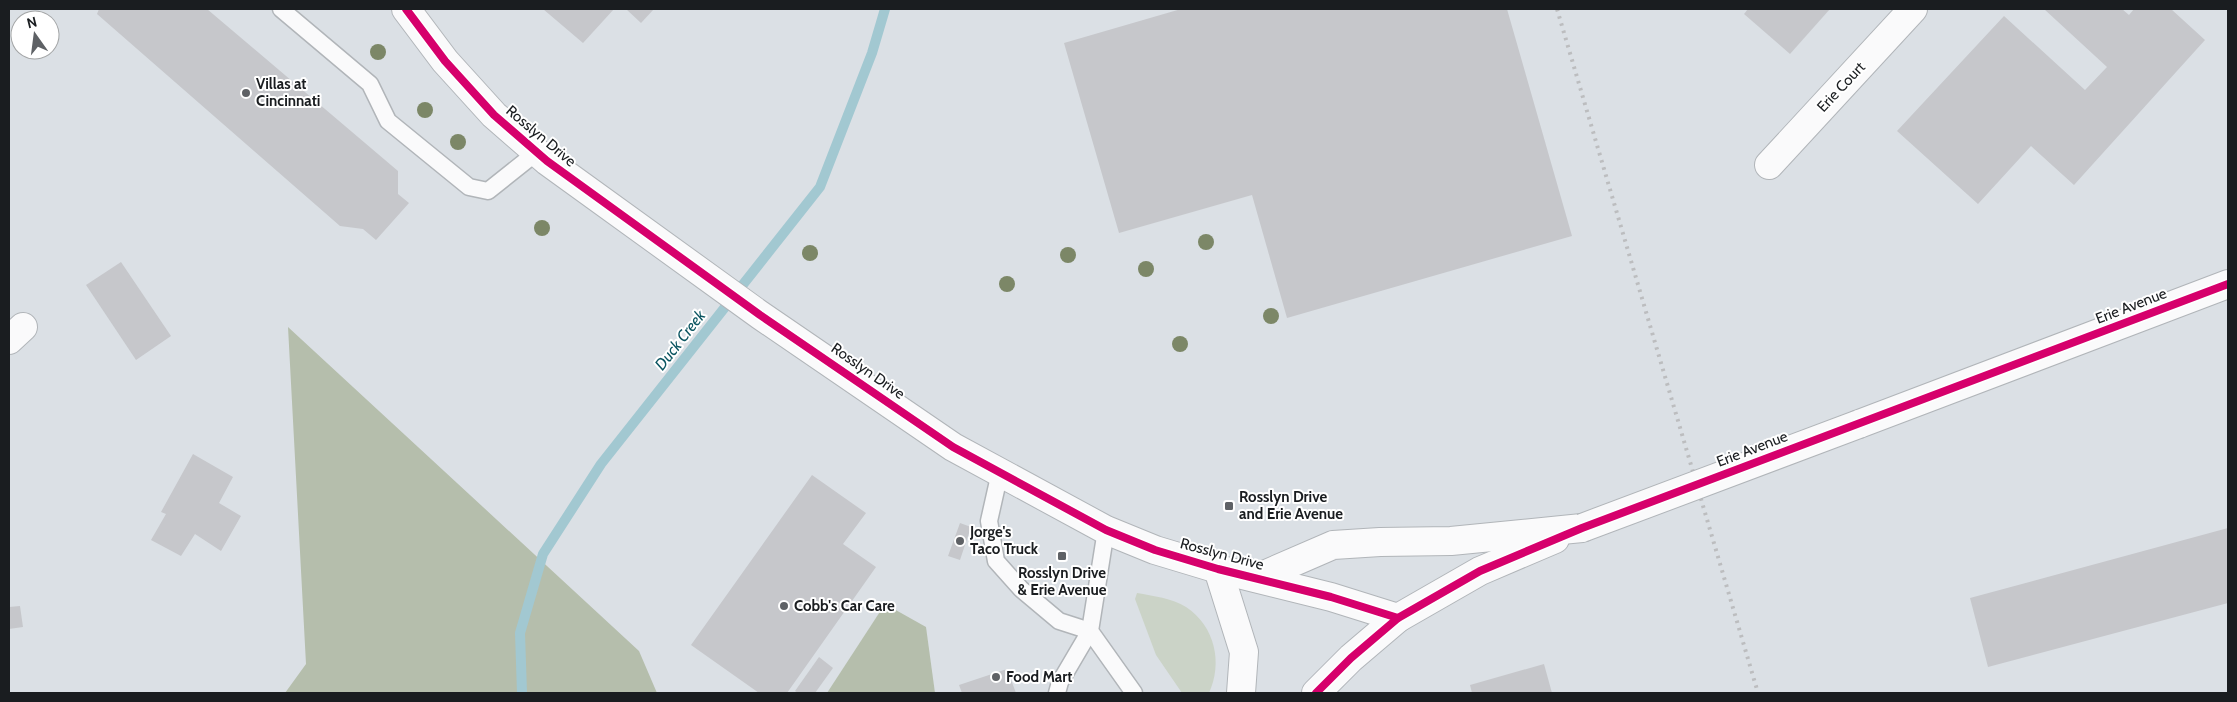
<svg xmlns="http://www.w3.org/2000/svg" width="2237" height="702" viewBox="0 0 2237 702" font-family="Cabin,sans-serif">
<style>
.green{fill:#cbd3c7}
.forest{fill:#b5beac}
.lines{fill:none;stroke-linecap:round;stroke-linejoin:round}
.stream{stroke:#a2c8d1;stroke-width:10}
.building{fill:#c6c7cb}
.lane-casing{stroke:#b1b5b9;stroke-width:19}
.street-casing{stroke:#b1b5b9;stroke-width:30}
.secondary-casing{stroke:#b1b5b9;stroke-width:30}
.lane{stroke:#fafafb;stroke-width:16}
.street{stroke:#fafafb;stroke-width:28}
.secondary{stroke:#fafafb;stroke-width:28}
.rail{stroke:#bcbdbf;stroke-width:4;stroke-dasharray:2.5 5;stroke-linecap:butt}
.secondary-bridge-casing{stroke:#b1b5b9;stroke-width:30;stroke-linecap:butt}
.secondary-bridge{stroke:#fafafb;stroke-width:28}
.cycleway-casing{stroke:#fff;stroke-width:11}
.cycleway{stroke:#d6006c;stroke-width:8}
.tree{fill:#7c8767}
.poi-dot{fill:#5e6165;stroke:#fff;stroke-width:2}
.labels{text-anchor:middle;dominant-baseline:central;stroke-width:4;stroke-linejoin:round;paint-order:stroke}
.poi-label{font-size:15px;font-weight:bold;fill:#1a1d20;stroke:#fff;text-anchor:start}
.street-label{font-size:15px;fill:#1a1d20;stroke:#fff}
.water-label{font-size:16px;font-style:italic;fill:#0b5561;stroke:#fff}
</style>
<rect width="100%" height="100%" fill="#dbe0e5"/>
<path class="green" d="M 1137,593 C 1153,596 1172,598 1186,607 C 1215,626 1223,663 1209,693 L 1182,693 L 1156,655 L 1135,599 Z"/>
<g class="forest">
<path d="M 288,327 L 639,651 L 657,693 L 285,693 L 306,664 Z"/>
<path d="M 885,604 L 926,627 L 935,693 L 827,693 Z"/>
</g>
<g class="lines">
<path class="stream" d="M 522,693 L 520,633 L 543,554 L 601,464 L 820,187 L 872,53 L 885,9"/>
</g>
<g class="building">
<path d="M 99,9 L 207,9 L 398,171 L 398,194 L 409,203 L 376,240 L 363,229 L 340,226 L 97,14 Z"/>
<path d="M 543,9 L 614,9 L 583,43 Z"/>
<path d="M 626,9 L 654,9 L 641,23 Z"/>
<path d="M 1181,9 L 1507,9 L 1572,236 L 1287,318 L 1252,195 L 1119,233 L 1064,43 Z"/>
<path d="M 1748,9 L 1830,9 L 1790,54 L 1744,14 Z"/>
<path d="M 2044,9 L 2122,9 L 2129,15 L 2134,9 L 2171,9 L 2205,40 L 2074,185 L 2031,146 L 1978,204 L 1897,131 L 2004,16 L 2085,90 L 2107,67 Z"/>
<path d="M 121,262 L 171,336 L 136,360 L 86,285 Z"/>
<path d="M 193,454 L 233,477 L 219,503 L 241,516 L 221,551 L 195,534 L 181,556 L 151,540 L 166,514 L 161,512 Z"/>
<path d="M 812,475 L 866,513 L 843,544 L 876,567 L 787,693 L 759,693 L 691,645 Z"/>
<path d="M 960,523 L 971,527 L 960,560 L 948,556 Z"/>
<path d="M 2228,528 L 2228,603 L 1988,667 L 1970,598 Z"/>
<path d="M 20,606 L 23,627 L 9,629 L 9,607 Z"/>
<path d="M 819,657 L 833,668 L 815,693 L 798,693 L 795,691 Z"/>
<path d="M 1544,664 L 1552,693 L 1472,693 L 1470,685 Z"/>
<path d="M 1007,669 L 1016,693 L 962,693 L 959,685 Z"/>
</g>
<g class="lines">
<g class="lane-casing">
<g id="lane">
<path d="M 281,9 L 370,84 L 388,121 L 469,187 L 488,191 L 537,152"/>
<path d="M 1000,472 L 989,521 L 996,561 L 1021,589 L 1059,621 L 1090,631 L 1060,682 L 1057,693"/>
<path d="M 1106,530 L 1090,631 L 1134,693"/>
</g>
</g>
<g class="street-casing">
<g id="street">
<path d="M 1769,165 L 1913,9"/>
<path d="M 9,340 L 23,327"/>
</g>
</g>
<g class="secondary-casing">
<g id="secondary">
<path d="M 406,9 L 445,61 L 494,115 L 547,161 L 760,315 L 953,447 L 1106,530 L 1155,550 L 1218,569 L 1331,597 L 1398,618"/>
<path d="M 1859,424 L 2228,284"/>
<path d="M 1218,569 L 1244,652 L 1241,693"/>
<path d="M 1257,578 L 1333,545 L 1380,542 L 1451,541 L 1582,528"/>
<path d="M 1316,693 L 1351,658 L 1398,618 L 1480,571 L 1555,539"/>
</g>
</g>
<use href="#lane" class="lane"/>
<use href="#street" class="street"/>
<use href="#secondary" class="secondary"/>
<path class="rail" d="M 1557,9 L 1758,693"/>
<g class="secondary-bridge-casing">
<path id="secondary-bridge" d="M 1582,528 L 1859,424"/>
</g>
<use href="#secondary-bridge" class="secondary-bridge"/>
<g class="cycleway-casing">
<g id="cycleway">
<path d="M 406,9 L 445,61 L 494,115 L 547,161 L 760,315 L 953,447 L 1106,530 L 1155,550 L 1218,569 L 1331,597 L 1398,618"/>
<path d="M 1316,693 L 1351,658 L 1398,618 L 1480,571 L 1582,528 L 2228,284"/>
</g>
</g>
<use href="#cycleway" class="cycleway"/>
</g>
<g class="tree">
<circle cx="378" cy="52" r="8"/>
<circle cx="425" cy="110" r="8"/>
<circle cx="458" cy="142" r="8"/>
<circle cx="542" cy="228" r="8"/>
<circle cx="1206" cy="242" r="8"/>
<circle cx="810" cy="253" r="8"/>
<circle cx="1068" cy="255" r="8"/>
<circle cx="1146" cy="269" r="8"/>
<circle cx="1007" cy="284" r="8"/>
<circle cx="1271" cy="316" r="8"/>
<circle cx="1180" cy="344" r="8"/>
</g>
<g class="poi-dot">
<circle cx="246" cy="93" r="5"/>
<rect x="1224" y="501" width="10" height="10" rx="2.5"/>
<circle cx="960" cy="541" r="5"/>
<rect x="1057" y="551" width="10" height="10" rx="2.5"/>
<circle cx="784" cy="606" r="5"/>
<circle cx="996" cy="677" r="5"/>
</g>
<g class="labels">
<g class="poi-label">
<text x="256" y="84">Villas at<tspan x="256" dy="17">Cincinnati</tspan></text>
<text x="1239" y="497">Rosslyn Drive<tspan x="1239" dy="17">and Erie Avenue</tspan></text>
<text x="970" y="532">Jorge's<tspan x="970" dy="17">Taco Truck</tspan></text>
<text x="1062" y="573" text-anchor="middle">Rosslyn Drive<tspan x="1062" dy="17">&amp; Erie Avenue</tspan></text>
<text x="794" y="606">Cobb's Car Care</text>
<text x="1006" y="677">Food Mart</text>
</g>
<g class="street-label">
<text transform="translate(1841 87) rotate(-47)">Erie Court</text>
<text transform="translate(541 136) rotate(40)">Rosslyn Drive</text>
<text transform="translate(2131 306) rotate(-21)">Erie Avenue</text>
<text transform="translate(868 371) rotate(35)">Rosslyn Drive</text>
<text transform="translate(1752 449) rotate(-21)">Erie Avenue</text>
<text transform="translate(1222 554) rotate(15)">Rosslyn Drive</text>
</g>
<g class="water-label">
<text transform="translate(680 340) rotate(-52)">Duck Creek</text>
</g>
</g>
<rect width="2237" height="702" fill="none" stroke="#1a1d20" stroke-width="20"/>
<g transform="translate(35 35) rotate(346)"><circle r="24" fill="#ffffff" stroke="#a3a5a6"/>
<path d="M0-4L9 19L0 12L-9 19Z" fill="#5e6165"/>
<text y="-8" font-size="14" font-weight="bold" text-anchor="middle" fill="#1a1d20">N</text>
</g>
</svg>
